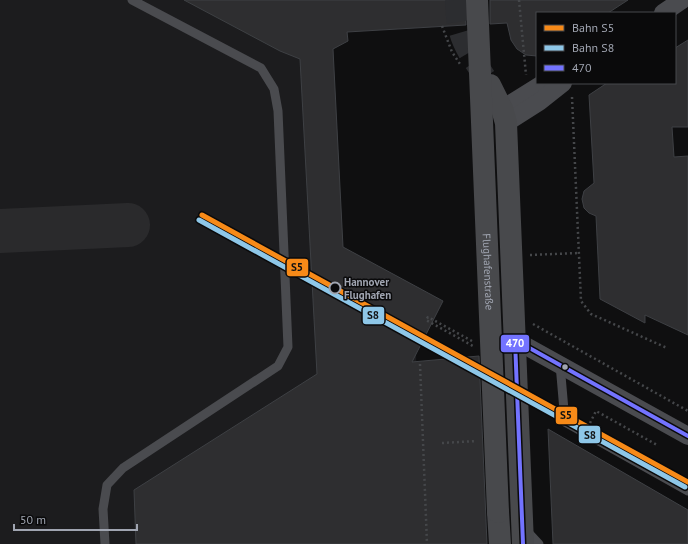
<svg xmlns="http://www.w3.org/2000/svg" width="688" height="544" viewBox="0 0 688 544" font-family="'PT Sans',sans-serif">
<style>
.built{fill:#1c1c1e}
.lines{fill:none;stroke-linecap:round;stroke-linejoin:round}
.taxiway{stroke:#2a2a2c;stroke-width:44}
.building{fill:#2e2e30;stroke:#3e4044}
.secondary-tunnel{stroke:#2c2d30;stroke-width:22;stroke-dasharray:22 11;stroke-linecap:butt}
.path{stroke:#45474a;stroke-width:2.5;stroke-dasharray:2 3;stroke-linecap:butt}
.lane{stroke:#4a4b4f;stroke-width:9}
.street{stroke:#4a4b4f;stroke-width:18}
.secondary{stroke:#48494c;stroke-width:22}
.secondary-bridge{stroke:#48494c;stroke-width:22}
.bus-1-casing{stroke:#0a0a0b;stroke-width:7}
.bus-1{stroke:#7373ff;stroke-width:4}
.rail-1-casing{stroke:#0a0a0b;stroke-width:8}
.rail-2-casing{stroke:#0a0a0b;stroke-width:8}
.rail-1{stroke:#f78a18;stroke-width:5}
.rail-2{stroke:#8ec7e8;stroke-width:5}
.stop-dot{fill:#0a0a0b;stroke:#a0a5b1;stroke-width:2}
.bus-dot{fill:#a0a5b1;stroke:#0a0a0b;stroke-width:1.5}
.labels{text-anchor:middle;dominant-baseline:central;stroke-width:3;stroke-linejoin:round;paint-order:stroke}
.street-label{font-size:11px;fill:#a0a5b1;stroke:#0a0a0b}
.stop-label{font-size:11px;font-weight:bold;fill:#a0a5b1;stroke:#0a0a0b;text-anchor:start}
.line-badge{stroke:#0a0a0b;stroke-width:1.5}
.badge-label{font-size:11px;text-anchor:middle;font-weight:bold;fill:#fff}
.pale-badge-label{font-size:11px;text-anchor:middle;font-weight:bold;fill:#111}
</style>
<rect width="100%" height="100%" fill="#0f0f10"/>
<path class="built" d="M 0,0 L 346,0 L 348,41 L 333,49 L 343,247 L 443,301 L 416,353 L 422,544 L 0,544 Z"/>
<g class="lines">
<path class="taxiway" d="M 0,231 L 128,225"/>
</g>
<g class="building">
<path d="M 184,0 L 465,0 L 466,25 L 347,32 L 348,41 L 333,49 L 343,247 L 443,301 L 412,362 L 479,356 L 487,544 L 136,544 L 134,490 L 317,374 L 300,59 L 280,51 Z"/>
<path d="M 490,0 L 628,0 L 608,13 L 537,13 L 537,56 L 526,55 L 517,49 L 511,40 L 507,23 L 490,24 Z"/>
<path d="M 688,40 L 688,127 L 672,127 L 674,157 L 688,156 L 688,335 L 645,315 L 645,323 L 600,299 L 596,216 L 589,213 L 584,208 L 582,199 L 584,191 L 594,183 L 589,95 L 607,83 L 675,83 L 675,48 Z"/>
<path d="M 548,429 L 688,510 L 688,544 L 553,544 Z"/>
</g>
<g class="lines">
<path class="secondary-tunnel" d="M 456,0 C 457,38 465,47 485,77"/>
<g class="path">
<path d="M 519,0 L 526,75"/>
<path d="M 442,26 L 452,52 L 460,64"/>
<path d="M 572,97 L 581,301 L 591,314 L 667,348"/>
<path d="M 530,255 L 578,253"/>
<path d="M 533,324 L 688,411"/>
<path d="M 472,341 L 428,317 L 426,320 L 473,346"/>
<path d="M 420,364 L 427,544"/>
<path d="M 590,423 L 596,411 L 657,445"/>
<path d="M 442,443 L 477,441"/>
</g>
<g class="lane">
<path d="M 560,364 L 565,422 L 688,491"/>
<path d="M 525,529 L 539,544"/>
<path d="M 105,544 L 103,509 L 107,485 L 123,468 L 278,366 L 288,347 L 278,111 L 274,89 L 261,68 L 132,0"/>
</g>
<g class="street">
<path d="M 663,13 L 682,0"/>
<path d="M 502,109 L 544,83"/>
<path d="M 506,123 L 539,102 L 563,83"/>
<path d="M 515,340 L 688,436"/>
</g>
<g class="secondary">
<path d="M 490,85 L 502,109 L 506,123 L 523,544"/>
<path d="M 498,512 L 500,544"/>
</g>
<path class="secondary-bridge" id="s1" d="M 477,0 L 498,512"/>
<g class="bus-1-casing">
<path id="bus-1" d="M 523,544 L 515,340 L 688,436"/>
</g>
<use href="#bus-1" class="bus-1"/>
<g class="rail-1-casing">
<path id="rail-1" d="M 202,215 L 688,482"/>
</g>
<g class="rail-2-casing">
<path id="rail-2" d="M 199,220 L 685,487"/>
</g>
<use href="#rail-1" class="rail-1"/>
<use href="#rail-2" class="rail-2"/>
</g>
<circle class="stop-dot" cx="335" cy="288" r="5.5"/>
<circle class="bus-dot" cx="565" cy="367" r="3.5"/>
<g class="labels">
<g class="street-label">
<text stroke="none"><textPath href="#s1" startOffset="272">Flughafenstraße</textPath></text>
</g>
<g class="stop-label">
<text x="344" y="282">Hannover<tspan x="344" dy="13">Flughafen</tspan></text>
</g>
</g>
<g class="line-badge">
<rect x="286" y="258" width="23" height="19" rx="4" fill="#f78a18"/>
<rect x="362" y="306" width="23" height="19" rx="4" fill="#8ec7e8"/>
<rect x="500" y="334" width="30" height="19" rx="4" fill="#7373ff"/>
<rect x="555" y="406" width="23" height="19" rx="4" fill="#f78a18"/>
<rect x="578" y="425" width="23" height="19" rx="4" fill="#8ec7e8"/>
</g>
<g class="badge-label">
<text x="515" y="347">470</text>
</g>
<g class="pale-badge-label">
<text x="297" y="271">S5</text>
<text x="373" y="319">S8</text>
<text x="566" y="419">S5</text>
<text x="590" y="439">S8</text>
</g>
<rect x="536" y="12" width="140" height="72" fill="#0a0a0b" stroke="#46484d"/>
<rect x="544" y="25" width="20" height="6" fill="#f78a18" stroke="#46484d"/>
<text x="572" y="32" font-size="12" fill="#a0a5b1">Bahn S5</text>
<rect x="544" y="45" width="20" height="6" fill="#8ec7e8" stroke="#46484d"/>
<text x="572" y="52" font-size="12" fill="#a0a5b1">Bahn S8</text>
<rect x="544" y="65" width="20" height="6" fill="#7373ff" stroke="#46484d"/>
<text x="572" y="72" font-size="12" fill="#a0a5b1">470</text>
<path d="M14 524v6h123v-6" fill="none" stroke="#a0a5b1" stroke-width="2"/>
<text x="20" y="524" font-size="12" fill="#a0a5b1" stroke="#0a0a0b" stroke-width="3" paint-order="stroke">50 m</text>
</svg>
